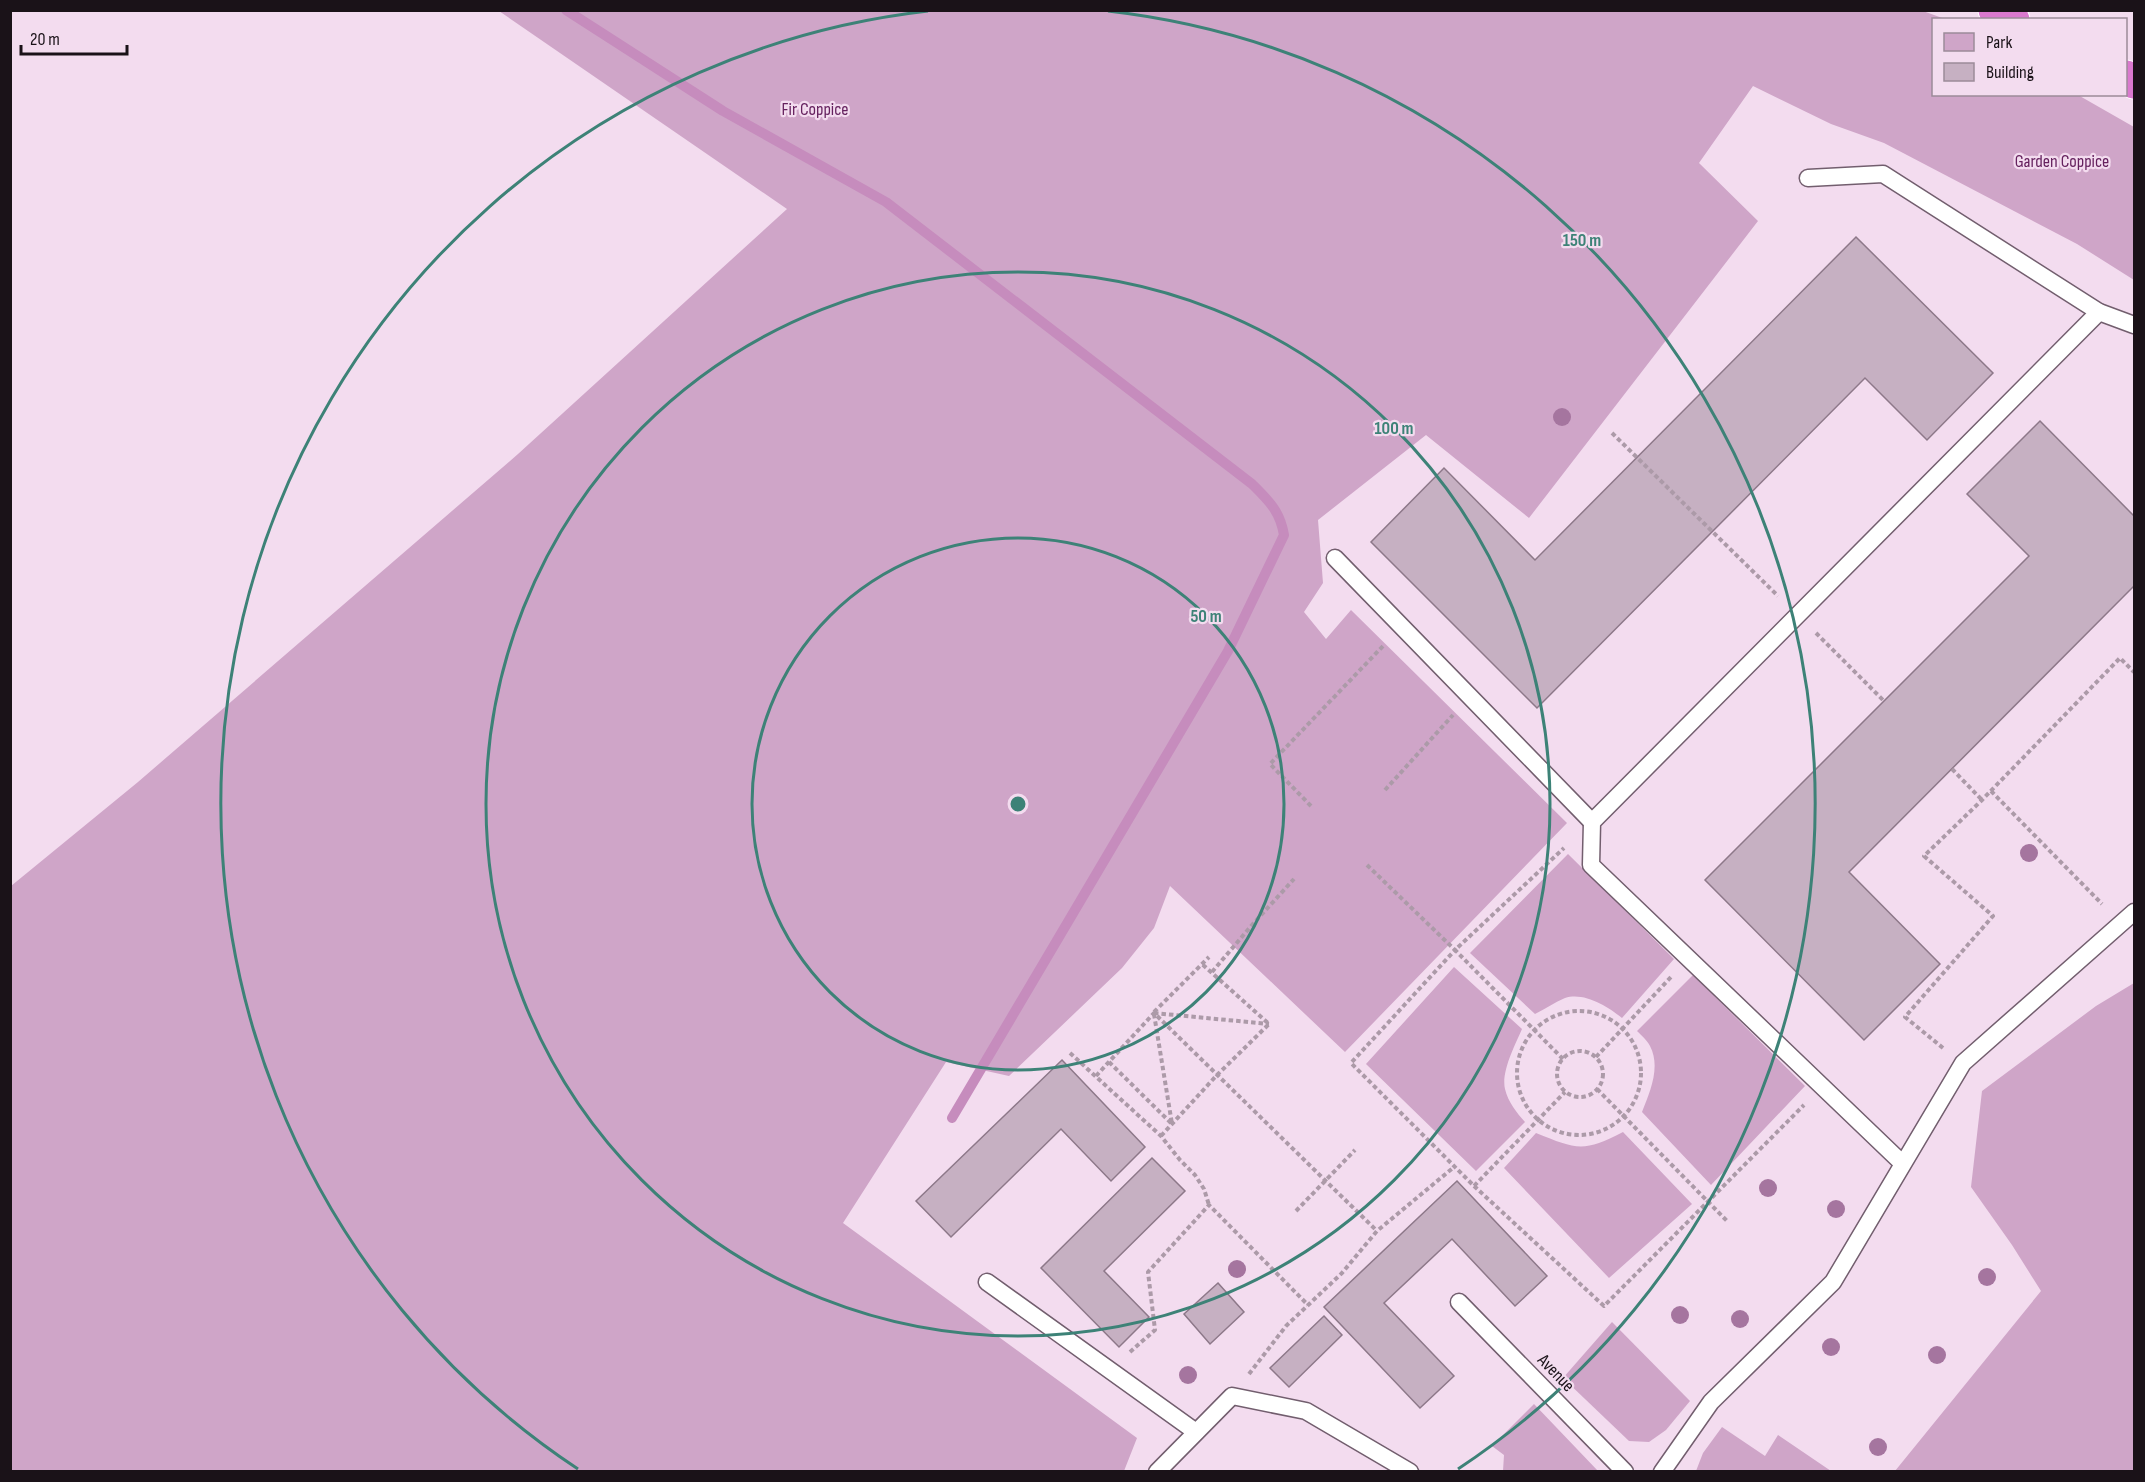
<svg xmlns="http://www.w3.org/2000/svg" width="2145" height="1482" viewBox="0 0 2145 1482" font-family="'Sofia Sans Condensed',sans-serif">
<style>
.green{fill:#cfa5c8}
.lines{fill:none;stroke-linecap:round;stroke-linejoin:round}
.stream{stroke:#c68cbd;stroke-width:10}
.building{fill:#c6b0c2;stroke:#8d7889;stroke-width:1.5}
.lane-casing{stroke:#725e6e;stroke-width:19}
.highway-casing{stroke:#fff;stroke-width:35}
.path{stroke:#ac9aa8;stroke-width:4;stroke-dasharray:4.5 3;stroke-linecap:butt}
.lane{stroke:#fff;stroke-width:16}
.highway{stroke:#da79ce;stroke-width:33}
.tree{fill:#a5759f}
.ring{fill:none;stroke:#3d8277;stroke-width:3}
.labels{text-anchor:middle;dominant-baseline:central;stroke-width:4.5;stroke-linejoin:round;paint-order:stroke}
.park-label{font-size:18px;fill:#65215e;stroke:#f3dcef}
.street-label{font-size:18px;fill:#1a1218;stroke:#f3dcef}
.centre{fill:#3d8277;stroke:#f3dcef;stroke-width:3}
.ring-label{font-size:18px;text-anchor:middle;font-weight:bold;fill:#3d8277;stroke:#f3dcef;stroke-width:4.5;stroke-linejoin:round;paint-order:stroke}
</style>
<rect width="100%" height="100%" fill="#f3dcef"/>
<g class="green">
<path d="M 499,11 L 1923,11 L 1945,19 L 1934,20 L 1934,94 L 2078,95 L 2134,127 L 2134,280 L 2077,244 L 1884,143 L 1831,124 L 1753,86 L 1699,163 L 1758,221 L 1529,518 L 1426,435 L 1318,520 L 1323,583 L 1304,612 L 1326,639 L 1351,610 L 1567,823 L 1345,1052 L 1170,886 L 1154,928 L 1122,968 L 1009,1076 L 946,1062 L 843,1223 L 1137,1438 L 1124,1471 L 11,1471 L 11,886 L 138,782 L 518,454 L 787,209 Z"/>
<path d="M 1568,854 L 1674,959 L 1622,1018 C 1607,1006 1584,992 1565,998 C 1555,1002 1545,1009 1535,1014 L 1470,953 Z"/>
<path d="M 1454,967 L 1522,1029 C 1515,1045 1501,1072 1505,1089 C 1508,1102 1517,1113 1525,1122 L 1476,1171 L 1366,1064 Z"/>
<path d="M 1693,975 L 1805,1086 L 1711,1185 L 1642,1112 C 1650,1092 1661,1067 1650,1046 C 1647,1040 1641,1035 1637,1031 Z"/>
<path d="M 2134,983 L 2134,1471 L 1895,1471 L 2041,1291 L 2012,1245 L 1971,1187 L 1982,1091 L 2096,1006 Z"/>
<path d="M 1623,1132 L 1692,1204 L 1609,1278 L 1504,1168 L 1536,1133 C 1576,1149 1583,1153 1623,1132 Z"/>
<path d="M 1612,1322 L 1690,1401 L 1666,1430 L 1649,1442 L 1629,1441 L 1563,1378 Z"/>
<path d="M 1534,1404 L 1598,1471 L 1503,1471 L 1504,1455 L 1492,1446 Z"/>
<path d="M 1722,1427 L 1765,1456 L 1778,1435 L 1831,1471 L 1696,1471 L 1703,1453 Z"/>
</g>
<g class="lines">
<path class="stream" d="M 566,10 L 723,111 L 886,202 L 1252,484 C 1269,501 1280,511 1284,535 L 1228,651 L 952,1118"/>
</g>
<g class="building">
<path d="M 1856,237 L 1993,373 L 1927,440 L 1865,378 L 1537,708 L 1371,542 L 1444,468 L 1535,560 Z"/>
<path d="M 2040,421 L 2134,516 L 2134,586 L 1849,872 L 1940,964 L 1864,1040 L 1705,880 L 2029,556 L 1967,494 Z"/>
<path d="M 1062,1060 L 1145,1147 L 1111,1181 L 1061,1129 L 951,1237 L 916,1201 Z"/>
<path d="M 1152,1158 L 1185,1191 L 1104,1271 L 1149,1317 L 1119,1347 L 1041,1268 Z"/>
<path d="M 1457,1181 L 1547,1276 L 1515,1306 L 1452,1239 L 1384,1303 L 1454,1376 L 1420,1408 L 1324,1307 Z"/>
<path d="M 1218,1283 L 1244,1312 L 1210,1344 L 1184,1314 Z"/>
<path d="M 1324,1316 L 1342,1335 L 1289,1387 L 1270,1368 Z"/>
</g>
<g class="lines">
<g class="lane-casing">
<g id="lane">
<path d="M 1808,178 L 1883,174 L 2099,312 L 2134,325"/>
<path d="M 1335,558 L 1592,822"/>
<path d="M 1902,1163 L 1591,865 L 1592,822 L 2099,312"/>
<path d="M 987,1282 L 1196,1432"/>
<path d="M 1459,1302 L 1625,1472"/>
<path d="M 1157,1472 L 1232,1396 L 1306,1411 L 1410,1472"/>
<path d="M 1662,1472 L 1711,1402 L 1833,1282 L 1963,1063 L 2134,912"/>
</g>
</g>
<g class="highway-casing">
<g id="highway">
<path d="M 1995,10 L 2013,20"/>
<path d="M 2126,77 L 2134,82"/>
</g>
</g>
<g class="path">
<path d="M 1612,433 L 1778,596"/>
<path d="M 1816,633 L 1884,701"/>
<path d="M 1952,769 L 1982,800"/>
<path d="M 1385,790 L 1453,715"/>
<path d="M 1991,791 L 2102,904"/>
<path d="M 1311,806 L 1270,764 L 1384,645"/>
<path d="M 1367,865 L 1455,950 L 1351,1063 L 1474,1186 L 1565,1092"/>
<path d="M 1212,972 L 1252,925 L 1294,879"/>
<circle cx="1579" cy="1073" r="62"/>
<path d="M 1154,1012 L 1209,957"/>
<path d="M 1154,1013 L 1269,1024"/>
<path d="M 1154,1014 L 1172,1124"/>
<path d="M 1943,1048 L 1905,1017 L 1993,916 L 1924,856 L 1982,800 L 2120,658 L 2134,672"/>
<circle cx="1580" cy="1074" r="23"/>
<path d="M 1070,1053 L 1161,1136 L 1180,1160 L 1195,1175 L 1204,1189 L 1209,1205"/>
<path d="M 1596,1057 L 1671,977"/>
<path d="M 1563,1059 L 1455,950 L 1564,848"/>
<path d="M 1109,1062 L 1172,1124"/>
<path d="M 1096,1076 L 1154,1013 L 1377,1231"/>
<path d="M 1597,1089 L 1727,1221"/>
<path d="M 1161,1136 L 1217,1075 L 1269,1024 L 1202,964"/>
<path d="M 1474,1186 L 1604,1306 L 1804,1105"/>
<path d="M 1296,1211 L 1355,1150"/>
<path d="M 1130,1352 L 1155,1330 L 1148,1272 L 1209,1205 L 1308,1305"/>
<path d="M 1249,1374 L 1286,1326 L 1342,1273 L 1377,1231 L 1454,1167"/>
</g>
<use href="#lane" class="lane"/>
<use href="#highway" class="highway"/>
</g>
<g class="tree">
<circle cx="1562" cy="417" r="9"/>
<circle cx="2029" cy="853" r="9"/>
<circle cx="1768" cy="1188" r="9"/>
<circle cx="1836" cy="1209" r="9"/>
<circle cx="1237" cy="1269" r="9"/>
<circle cx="1987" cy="1277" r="9"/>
<circle cx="1680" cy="1315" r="9"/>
<circle cx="1740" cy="1319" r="9"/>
<circle cx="1831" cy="1347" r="9"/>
<circle cx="1937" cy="1355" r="9"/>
<circle cx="1188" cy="1375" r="9"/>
<circle cx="1878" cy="1447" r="9"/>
</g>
<g class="ring">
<circle cx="1018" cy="804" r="266"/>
<circle cx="1018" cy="804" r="532"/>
<path d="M578 1469A798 798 0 0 1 928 11M1108 11A798 798 0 0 1 1458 1469"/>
</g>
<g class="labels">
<g class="park-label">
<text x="815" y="109">Fir Coppice</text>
<text x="2062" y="161">Garden Coppice</text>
</g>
<g class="street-label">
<text transform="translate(1556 1373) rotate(46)">Avenue</text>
</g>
</g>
<circle cx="1018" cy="804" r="9" class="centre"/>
<g class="ring-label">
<text x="1582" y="246">150 m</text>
<text x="1394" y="434">100 m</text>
<text x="1206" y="622">50 m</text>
</g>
<rect width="2145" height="1482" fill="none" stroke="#1a1218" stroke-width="24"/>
<rect x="1932" y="18" width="195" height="78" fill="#f3dcef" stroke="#9c8b99" stroke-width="1.5"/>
<rect x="1944" y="33" width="30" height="18" fill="#cfa5c8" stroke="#9c8b99" stroke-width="1.5"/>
<text x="1986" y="48" font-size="18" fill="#1a1218">Park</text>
<rect x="1944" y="63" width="30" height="18" fill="#c6b0c2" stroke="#9c8b99" stroke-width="1.5"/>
<text x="1986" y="78" font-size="18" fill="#1a1218">Building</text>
<path d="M21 45v9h106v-9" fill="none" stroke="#1a1218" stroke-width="3"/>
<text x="30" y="45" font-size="18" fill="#1a1218" stroke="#f3dcef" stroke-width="4.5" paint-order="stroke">20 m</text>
</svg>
